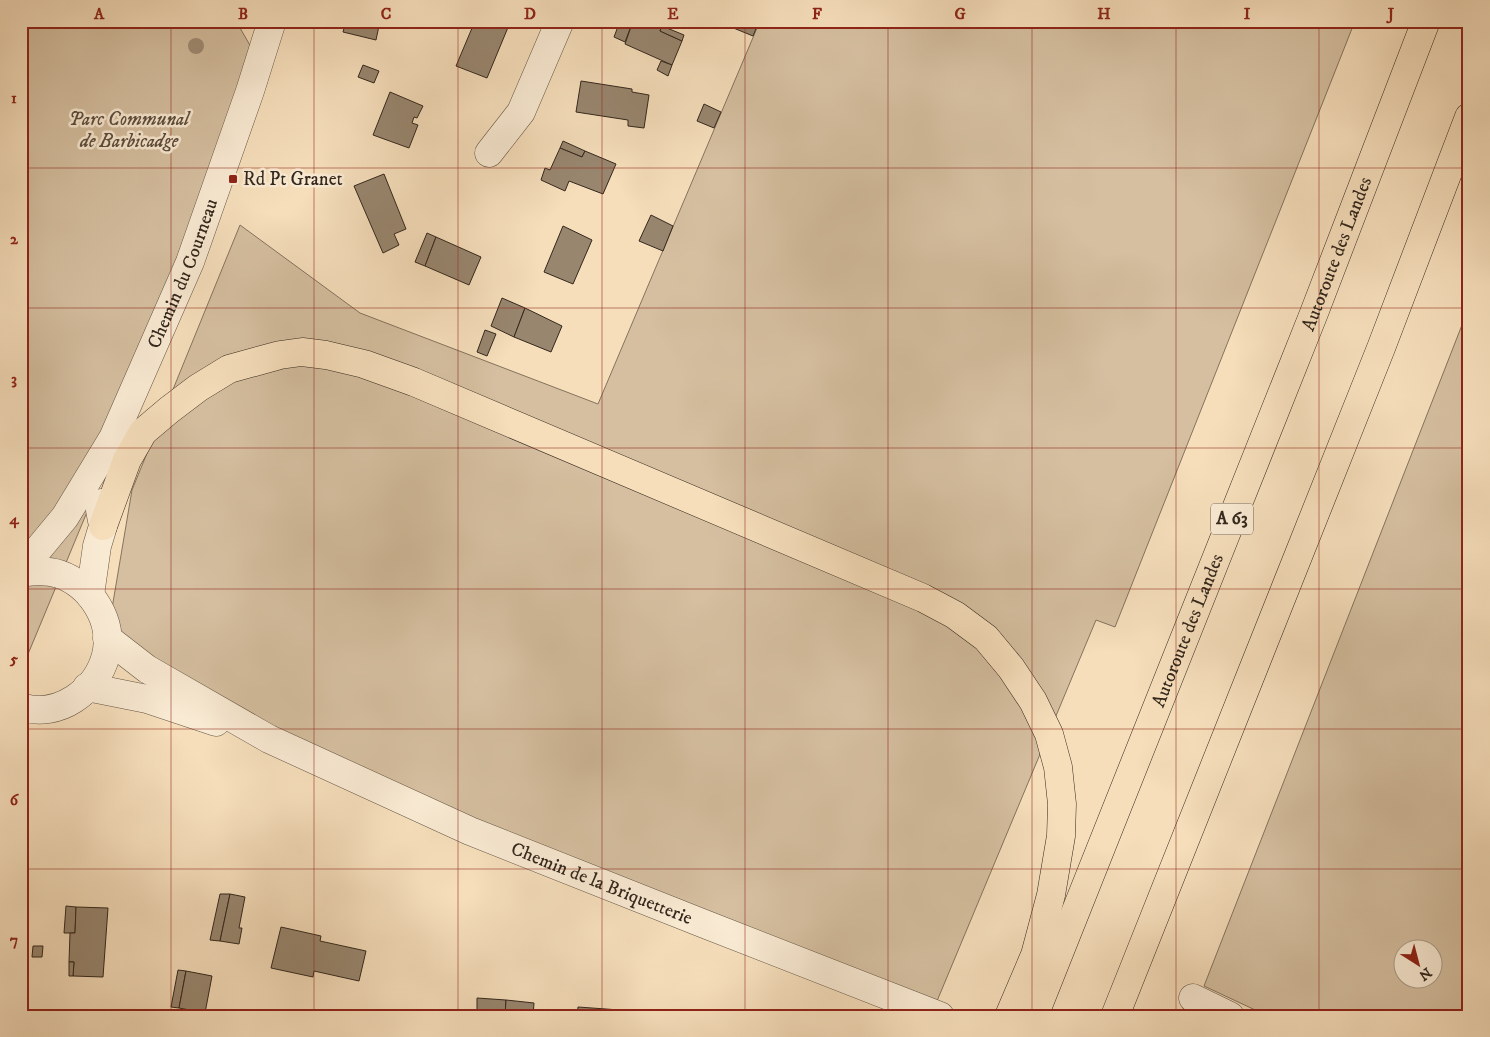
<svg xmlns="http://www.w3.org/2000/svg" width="1490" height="1037" viewBox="0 0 1490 1037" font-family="'IM FELL DW Pica',serif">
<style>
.green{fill:#d5bfa0;stroke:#84735e;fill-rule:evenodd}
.building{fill:#98866f;stroke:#33271d}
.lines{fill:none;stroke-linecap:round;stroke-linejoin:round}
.minor-casing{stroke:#645544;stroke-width:29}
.highway-casing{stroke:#33271d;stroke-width:29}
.minor{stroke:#f9ead3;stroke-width:28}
.highway{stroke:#f6debb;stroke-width:28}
.tree{fill:#a18e76}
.grid{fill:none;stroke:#8f2418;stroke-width:1;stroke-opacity:0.55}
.poi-dot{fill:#8f2418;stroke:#f9ead3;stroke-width:2}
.labels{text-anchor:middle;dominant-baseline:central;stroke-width:5;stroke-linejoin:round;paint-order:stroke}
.shield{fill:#f9ead3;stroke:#6e6254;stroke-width:1}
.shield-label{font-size:18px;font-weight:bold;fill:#33271d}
.park-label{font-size:19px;font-style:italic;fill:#5c4d3e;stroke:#f9ead3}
.poi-label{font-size:19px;fill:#33271d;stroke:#f9ead3;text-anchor:start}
.street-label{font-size:19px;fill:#33271d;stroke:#f9ead3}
.neatline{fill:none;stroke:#8f2418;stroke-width:2}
.grid-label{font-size:16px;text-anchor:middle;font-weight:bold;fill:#8f2418}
</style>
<rect width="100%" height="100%" fill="#f6debb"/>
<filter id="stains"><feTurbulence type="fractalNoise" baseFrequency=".004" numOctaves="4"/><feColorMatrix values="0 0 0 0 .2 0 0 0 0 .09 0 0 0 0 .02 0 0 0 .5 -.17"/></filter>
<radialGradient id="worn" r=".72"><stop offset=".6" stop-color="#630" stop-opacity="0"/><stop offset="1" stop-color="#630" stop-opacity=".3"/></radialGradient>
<g class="green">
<path d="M 21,21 L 236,21 L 263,68 L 242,139 L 21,671 Z"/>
<path d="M 760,21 L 1355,21 L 1115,627 L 1096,620 L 932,1013 L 470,831 L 107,638 L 132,490 L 240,225 L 360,313 L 598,404 Z"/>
<path d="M 1469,307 L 1469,1016 L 1268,1016 L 1204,986 ZM 1402,950 L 1432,950 L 1432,980 L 1402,980 Z"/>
</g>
<g class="building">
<path d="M 346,21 L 380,21 L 376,40 L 343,32 Z"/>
<path d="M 475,21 L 500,21 L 509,25 L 487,78 L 456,66 Z"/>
<path d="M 620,21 L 633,21 L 625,42 L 614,37 Z"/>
<path d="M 633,21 L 651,21 L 662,26 L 660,31 L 682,41 L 672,65 L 625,44 Z"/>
<path d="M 734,21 L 759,21 L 753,36 L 731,27 Z"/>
<path d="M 662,26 L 684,35 L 682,41 L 660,31 Z"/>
<path d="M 661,61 L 672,65 L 668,76 L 657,70 Z"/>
<path d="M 363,65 L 379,71 L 374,83 L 358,77 Z"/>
<path d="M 581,81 L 632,89 L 632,92 L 649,95 L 644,128 L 628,126 L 628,120 L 576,112 Z"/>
<path d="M 390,92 L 423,106 L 417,118 L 414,117 L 412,123 L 418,125 L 409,148 L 373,135 Z"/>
<path d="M 704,104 L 721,112 L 714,128 L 697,121 Z"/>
<path d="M 563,141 L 585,151 L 582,157 L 560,148 Z"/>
<path d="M 560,148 L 582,157 L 585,151 L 616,164 L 603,194 L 569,181 L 565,191 L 541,180 L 545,168 L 550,170 Z"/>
<path d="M 384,174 L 406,229 L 394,234 L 399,245 L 383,253 L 354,186 Z"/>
<path d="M 651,215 L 673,226 L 663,251 L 639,241 Z"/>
<path d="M 563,226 L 592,240 L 573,284 L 544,272 Z"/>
<path d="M 427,233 L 436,237 L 425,266 L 415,262 Z"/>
<path d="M 436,237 L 481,257 L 469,285 L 425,266 Z"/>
<path d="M 502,298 L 525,308 L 514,337 L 491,326 Z"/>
<path d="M 525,308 L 562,326 L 551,352 L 514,337 Z"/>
<path d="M 485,330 L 496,334 L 487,356 L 477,352 Z"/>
<path d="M 220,894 L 230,894 L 220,941 L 210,940 Z"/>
<path d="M 230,894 L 245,897 L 239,928 L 242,928 L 239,944 L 220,941 Z"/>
<path d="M 66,906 L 76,907 L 75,933 L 64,933 Z"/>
<path d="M 76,907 L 108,908 L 103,977 L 73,976 L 74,962 L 69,962 L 70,933 L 75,933 Z"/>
<path d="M 281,927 L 321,936 L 320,941 L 366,951 L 359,981 L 314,971 L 313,977 L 271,968 Z"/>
<path d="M 33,946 L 43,946 L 42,957 L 32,957 Z"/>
<rect x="21" y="960" width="5" height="40"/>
<path d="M 69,962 L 74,962 L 73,976 L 69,976 Z"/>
<path d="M 178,970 L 186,971 L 179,1008 L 171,1007 Z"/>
<path d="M 186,971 L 212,976 L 205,1013 L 179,1008 Z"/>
<path d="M 477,998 L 506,1000 L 505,1016 L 477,1016 Z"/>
<path d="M 506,1000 L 534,1003 L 533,1016 L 505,1016 Z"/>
<path d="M 578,1007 L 606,1009 L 605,1016 L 577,1016 Z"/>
<path d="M 606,1009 L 632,1011 L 632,1016 L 605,1016 Z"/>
</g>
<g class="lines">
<g class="minor-casing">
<g id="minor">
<path d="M 489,153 L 521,112 L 560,21"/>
<path id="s1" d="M 21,570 L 65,517 L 113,438 L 190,262 L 250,91 L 272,21"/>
<path d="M 21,573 C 34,571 47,570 59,574 C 91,585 114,621 106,655 C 97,691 58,719 21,707"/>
<path d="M 90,595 L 97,546 L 103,526 L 100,510 L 101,503"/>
<path id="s2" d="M 107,638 L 147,669 L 269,739 L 470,831 L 707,925 L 940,1016"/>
<path d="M 87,687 L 147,699 L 216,722"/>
<path d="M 1193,998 L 1230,1016"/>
</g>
</g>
<g class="highway-casing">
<g id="highway">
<path d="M 103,526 L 127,460 L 143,432 L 169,410 L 198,388 L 229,369 L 280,355 L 302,352 L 326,355 L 364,364 L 414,382 L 923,598 L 955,615 L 986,638 L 1011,668 L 1033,701 L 1049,734 L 1058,767 L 1062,804 L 1061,836 L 1051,895 L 1035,955 L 1009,1016"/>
<path id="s3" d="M 1034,1016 L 1314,313 L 1426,21"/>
<path d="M 1115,1016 L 1381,348 L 1469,117"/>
</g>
</g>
<use href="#minor" class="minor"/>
<use href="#highway" class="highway"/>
</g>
<circle class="tree" cx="196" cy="46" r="8"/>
<path class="grid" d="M 171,21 L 171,1016M 314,21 L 314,1016M 458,21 L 458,1016M 602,21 L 602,1016M 745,21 L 745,1016M 888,21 L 888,1016M 1032,21 L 1032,1016M 1176,21 L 1176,1016M 1319,21 L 1319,1016M 21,168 L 1469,168M 21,308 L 1469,308M 21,448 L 1469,448M 21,589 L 1469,589M 21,729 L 1469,729M 21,869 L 1469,869"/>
<rect class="poi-dot" x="228" y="174" width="10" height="10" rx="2.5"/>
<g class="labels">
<rect class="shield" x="1211" y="503.5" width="42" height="31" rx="4"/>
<g class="shield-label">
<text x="1232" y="519">A 63</text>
</g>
<g class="park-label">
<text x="129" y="119">Parc Communal<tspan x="129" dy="22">de Barbicadge</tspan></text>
</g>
<g class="poi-label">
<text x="243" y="179">Rd Pt Granet</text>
</g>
<g class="street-label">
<text stroke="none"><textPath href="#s3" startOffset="820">Autoroute des Landes</textPath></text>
<text stroke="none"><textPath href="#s1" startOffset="340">Chemin du Courneau</textPath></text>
<text stroke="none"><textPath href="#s3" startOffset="415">Autoroute des Landes</textPath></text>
<text stroke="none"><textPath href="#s2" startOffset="554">Chemin de la Briquetterie</textPath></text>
</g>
</g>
<rect width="1490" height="1037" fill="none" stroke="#f6debb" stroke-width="55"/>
<g transform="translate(1418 964) rotate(144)"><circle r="24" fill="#f9ead3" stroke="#aa9c8a"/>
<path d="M0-4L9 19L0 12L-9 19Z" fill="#8f2418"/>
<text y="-8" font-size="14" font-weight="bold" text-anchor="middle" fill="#33271d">N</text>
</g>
<rect x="28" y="28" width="1434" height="982" class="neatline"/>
<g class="grid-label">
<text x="99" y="19">A</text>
<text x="243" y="19">B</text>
<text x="386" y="19">C</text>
<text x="530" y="19">D</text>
<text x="673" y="19">E</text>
<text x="817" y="19">F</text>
<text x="960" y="19">G</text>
<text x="1104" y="19">H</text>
<text x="1247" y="19">I</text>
<text x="1391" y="19">J</text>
<text x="14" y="103">1</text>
<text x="14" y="244">2</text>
<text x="14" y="384">3</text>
<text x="14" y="524">4</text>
<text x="14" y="664">5</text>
<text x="14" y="805">6</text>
<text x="14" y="945">7</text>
</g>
<rect width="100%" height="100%" filter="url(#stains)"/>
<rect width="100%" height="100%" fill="url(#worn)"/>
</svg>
